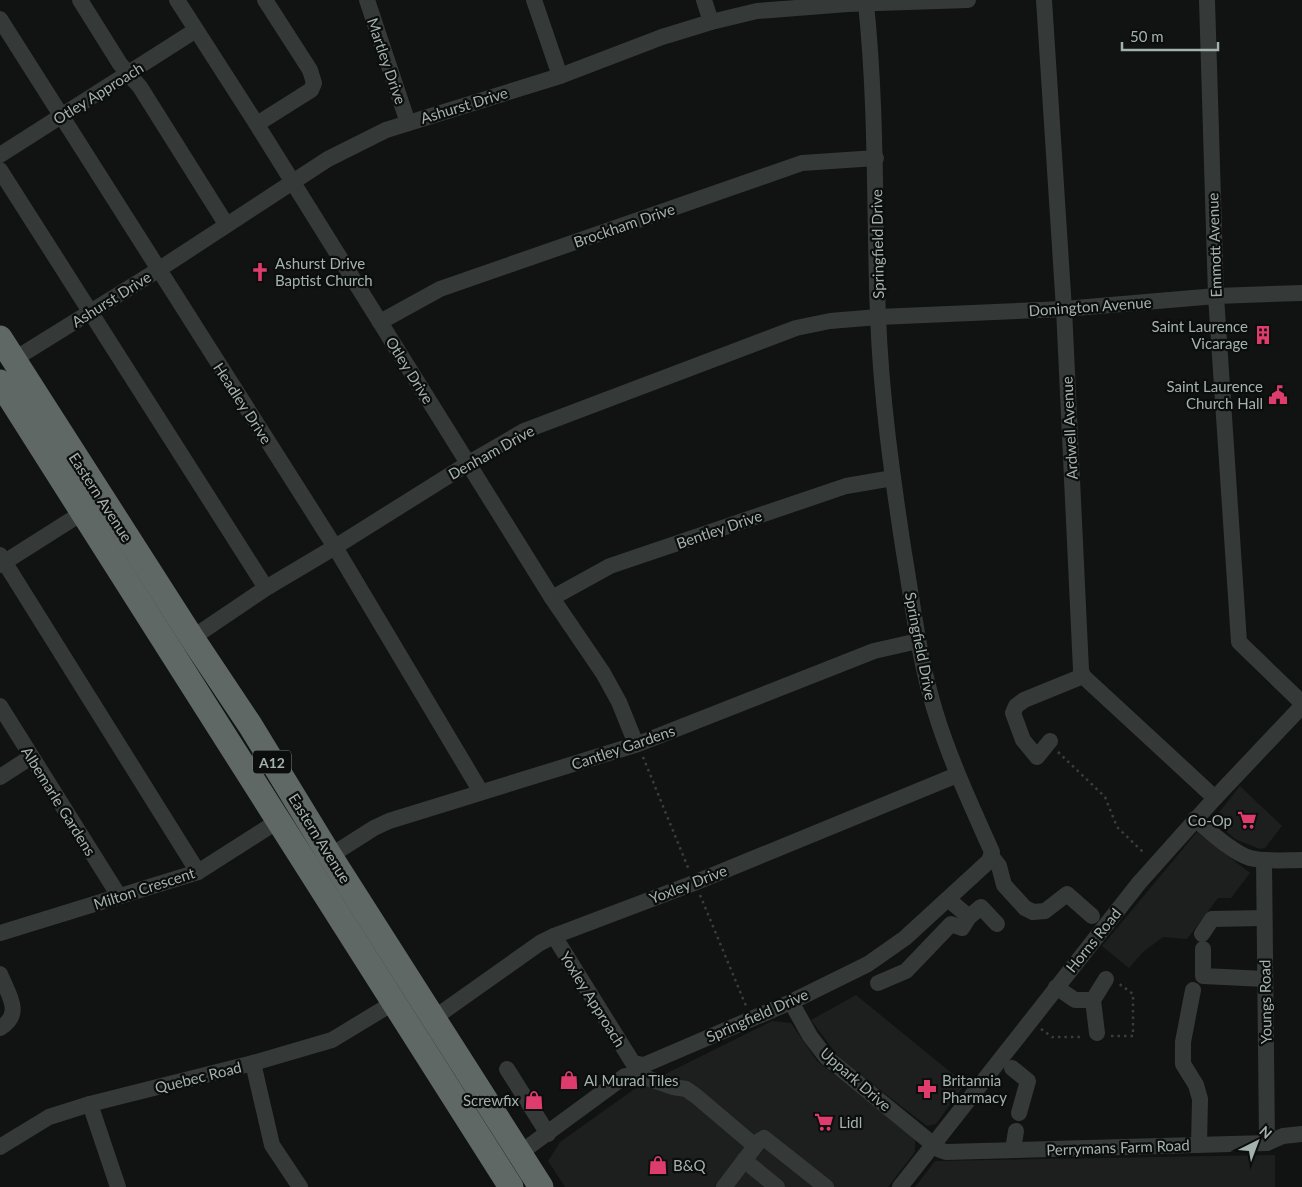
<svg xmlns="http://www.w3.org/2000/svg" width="1302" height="1187" viewBox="0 0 1302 1187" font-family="Lato,sans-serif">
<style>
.built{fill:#1d1f1f}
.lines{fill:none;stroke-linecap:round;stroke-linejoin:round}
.path{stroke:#393e3d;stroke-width:2.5;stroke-dasharray:2.5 4;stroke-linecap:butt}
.minor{stroke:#353938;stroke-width:16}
.highway{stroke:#5f6865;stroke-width:25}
.labels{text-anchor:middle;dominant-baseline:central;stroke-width:4.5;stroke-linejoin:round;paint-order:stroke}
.shield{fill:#0c0d0d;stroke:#76807e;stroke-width:1}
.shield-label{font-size:14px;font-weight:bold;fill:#a4b2ae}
.street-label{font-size:15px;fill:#a4b2ae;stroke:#0c0d0d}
.poi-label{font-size:15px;fill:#a4b2ae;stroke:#0c0d0d;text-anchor:start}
</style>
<rect width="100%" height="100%" fill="#111212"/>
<g class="built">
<path d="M 1240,786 L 1282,826 L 1265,848 L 1260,849 L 1235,839 L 1213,820 Z"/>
<path d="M 1197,832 L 1250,873 L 1231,898 L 1218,898 L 1187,939 L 1163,937 L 1143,952 L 1129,968 L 1102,946 Z"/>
<path d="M 856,995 L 965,1084 L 936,1124 L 927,1126 L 840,1059 L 811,1020 Z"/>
<path d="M 772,1021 L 791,1023 L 817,1061 L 915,1139 L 915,1152 L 888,1187 L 565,1187 L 548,1161 L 560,1142 L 633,1090 Z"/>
<path d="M 1275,1155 L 1275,1187 L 915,1187 L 935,1161 Z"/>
</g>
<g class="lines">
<g class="path">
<path d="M 1058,752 L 1105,797 L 1117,827 L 1145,854"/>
<path d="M 643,757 L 689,870"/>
<path d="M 700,895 L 746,1006"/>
<path d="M 1041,1029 L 1052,1037 L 1083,1037"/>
<path d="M 1111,1036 L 1133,1036 L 1133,994 L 1118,983"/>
</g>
<g class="minor">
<path d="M 80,0 L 120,64 L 140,87 L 226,224"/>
<path d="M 177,0 L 254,120 L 552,598 L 603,673 L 619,702 L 636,744"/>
<path d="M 367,0 L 408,123"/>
<path d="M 534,0 L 560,76"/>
<path d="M 704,0 L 711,22"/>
<path d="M 1044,0 L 1064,309 L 1081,670 L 1083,676 L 1215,798"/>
<path d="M 1207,0 L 1216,296 L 1239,642 L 1302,703"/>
<path d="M 0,19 L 335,547 L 481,792"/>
<path d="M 257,124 L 311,90 L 314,83 L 310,70 L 265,0"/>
<path d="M 0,155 L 196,30"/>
<path d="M 0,170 L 266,588"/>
<path d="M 380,322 L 440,289 L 802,163 L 876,158"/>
<path d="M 13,360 L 158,270 L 328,159 L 386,130 L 560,76 L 662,37 L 711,22 L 757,11 L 848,4 L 968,0"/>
<path d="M 0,555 L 198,872"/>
<path d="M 0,565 L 82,513"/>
<path d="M 552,598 L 610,566 L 846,486 L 893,478"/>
<path d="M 192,638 L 266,588 L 335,547 L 469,463 L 524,431 L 796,328 L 830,321 L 878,317 L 1064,309 L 1216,296 L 1302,293"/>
<path d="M 0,706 L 119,896"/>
<path d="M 1050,741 L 1037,757 L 1023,740 L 1013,713 L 1016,706 L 1024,700 L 1083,676"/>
<path d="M 0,777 L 31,757"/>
<path d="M 1195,819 C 1209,831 1233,853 1250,858 C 1267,862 1285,860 1302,860"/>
<path d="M 330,856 L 374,828 L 389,821 L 638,744 L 874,651 L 918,641"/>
<path d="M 992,857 L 999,866 L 1004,885 L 1025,908 L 1033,912 L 1045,911 L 1067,894 L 1092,916"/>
<path d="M 1264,860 L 1267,1143"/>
<path d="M 948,899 L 969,917 L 981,907 L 997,924"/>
<path d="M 0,933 L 198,872 L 278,821"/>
<path d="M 1202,934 L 1212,919 L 1264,918"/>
<path d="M 554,936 L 633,1063 L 644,1065 L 791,1002 L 868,964 L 905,938 L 989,861 L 992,852 C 971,805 950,760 935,711 C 919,659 913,606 904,553 C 892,475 881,396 878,316 C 874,212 877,108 866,4"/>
<path d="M 1203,949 L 1203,976 L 1265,979"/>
<path d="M 0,974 C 8,994 24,1014 0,1028"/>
<path d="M 878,983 L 906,971 L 951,924 L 962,928 L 969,917"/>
<path d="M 1056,987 L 1075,1000 L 1093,1000 L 1106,979"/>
<path d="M 1193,990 L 1183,1042 L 1183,1064 L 1196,1085 L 1200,1099 L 1199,1145"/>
<path d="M 1093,1000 L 1097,1033"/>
<path d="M 791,1002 L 810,1036 L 826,1057 L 940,1150 L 946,1152 L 1267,1143 L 1283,1136 L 1302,1134"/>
<path d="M 434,1018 L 540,943 L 554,936 L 694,883 L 957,775"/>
<path d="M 253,1063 L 272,1145 L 300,1187"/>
<path d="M 1012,1068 L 1028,1081 L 1019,1113"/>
<path d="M 507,1069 L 548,1134"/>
<path d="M 90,1104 L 118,1187"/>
<path d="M 0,1147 L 49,1117 L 90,1104 L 253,1063 L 332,1040 L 393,1003"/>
<path d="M 1013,1150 L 1016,1131"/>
<path d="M 520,1153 L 625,1076 L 641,1076 L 673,1087 L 686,1089 L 696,1096 L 755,1146"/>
<path d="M 744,1160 L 777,1187"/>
<path d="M 724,1187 L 759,1141 L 764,1138 L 826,1187"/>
<path d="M 900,1187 L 1139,883 L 1215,798 L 1302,706"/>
</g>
<g class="highway">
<path d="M 0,338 L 192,638 L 250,725 L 330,856 L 541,1187"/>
<path d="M 0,382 L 511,1187"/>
</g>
</g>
<defs>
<g id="church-bare" transform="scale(1.5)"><path d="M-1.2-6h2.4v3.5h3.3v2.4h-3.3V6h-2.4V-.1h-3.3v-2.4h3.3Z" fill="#df3c6e" stroke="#0c0d0d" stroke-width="2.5" paint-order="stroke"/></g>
<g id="building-bare" transform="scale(1.5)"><path d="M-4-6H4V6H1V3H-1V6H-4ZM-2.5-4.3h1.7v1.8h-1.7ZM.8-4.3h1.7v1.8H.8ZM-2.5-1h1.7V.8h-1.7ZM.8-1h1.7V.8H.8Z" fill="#df3c6e" stroke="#0c0d0d" stroke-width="2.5" paint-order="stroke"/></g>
<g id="civic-bare" transform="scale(1.5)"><path d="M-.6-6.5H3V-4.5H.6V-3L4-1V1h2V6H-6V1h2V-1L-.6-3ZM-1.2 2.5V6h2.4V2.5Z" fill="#df3c6e" stroke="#0c0d0d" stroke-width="2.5" paint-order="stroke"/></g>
<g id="supermarket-bare" transform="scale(1.5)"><path d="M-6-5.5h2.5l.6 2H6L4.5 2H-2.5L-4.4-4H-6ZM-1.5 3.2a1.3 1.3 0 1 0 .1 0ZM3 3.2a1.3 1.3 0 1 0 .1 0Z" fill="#df3c6e" stroke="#0c0d0d" stroke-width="2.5" paint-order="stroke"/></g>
<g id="shop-bare" transform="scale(1.5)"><path d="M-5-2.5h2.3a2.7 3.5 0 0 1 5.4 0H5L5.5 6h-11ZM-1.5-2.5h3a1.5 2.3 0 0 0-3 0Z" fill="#df3c6e" stroke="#0c0d0d" stroke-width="2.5" paint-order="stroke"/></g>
<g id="pharmacy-bare" transform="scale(1.5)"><path d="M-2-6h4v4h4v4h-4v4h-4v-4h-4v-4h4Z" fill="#df3c6e" stroke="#0c0d0d" stroke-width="2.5" paint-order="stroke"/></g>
</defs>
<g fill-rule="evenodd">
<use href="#church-bare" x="260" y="272"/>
<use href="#building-bare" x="1263" y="335"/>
<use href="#civic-bare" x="1278" y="395"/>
<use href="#supermarket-bare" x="1247" y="820"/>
<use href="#shop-bare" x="569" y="1080"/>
<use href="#pharmacy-bare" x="927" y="1089"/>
<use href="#shop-bare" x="534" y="1100"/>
<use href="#supermarket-bare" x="824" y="1122"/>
<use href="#shop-bare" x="658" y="1165"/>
</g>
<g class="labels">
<rect class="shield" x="253" y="750.5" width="38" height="23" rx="4"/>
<g class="shield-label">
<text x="272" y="762">A12</text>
</g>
<g class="street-label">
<text transform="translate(387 61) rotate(71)">Martley Drive</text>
<text transform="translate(98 93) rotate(-32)">Otley Approach</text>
<text transform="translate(464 105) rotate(-17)">Ashurst Drive</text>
<text transform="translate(624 225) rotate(-19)">Brockham Drive</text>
<text transform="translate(877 244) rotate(-91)">Springfield Drive</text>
<text transform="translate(1214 245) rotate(-92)">Emmott Avenue</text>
<text transform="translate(111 299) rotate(-32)">Ashurst Drive</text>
<text transform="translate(1090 306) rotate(-4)">Donington Avenue</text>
<text transform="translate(410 370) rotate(58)">Otley Drive</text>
<text transform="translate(243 403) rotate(57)">Headley Drive</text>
<text transform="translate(1069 428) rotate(-93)">Ardwell Avenue</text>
<text transform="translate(491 452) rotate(-29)">Denham Drive</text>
<text transform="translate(101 497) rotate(57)">Eastern Avenue</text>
<text transform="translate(719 529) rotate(-19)">Bentley Drive</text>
<text transform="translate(921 646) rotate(79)">Springfield Drive</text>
<text transform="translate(623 747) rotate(-19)">Cantley Gardens</text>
<text transform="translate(59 801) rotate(58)">Albemarle Gardens</text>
<text transform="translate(320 838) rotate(58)">Eastern Avenue</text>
<text transform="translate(688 884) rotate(-21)">Yoxley Drive</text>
<text transform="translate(144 888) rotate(-18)">Milton Crescent</text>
<text transform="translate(1093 940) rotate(-51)">Horns Road</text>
<text transform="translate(593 999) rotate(58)">Yoxley Approach</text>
<text transform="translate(1265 1002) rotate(-91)">Youngs Road</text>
<text transform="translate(757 1015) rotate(-24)">Springfield Drive</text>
<text transform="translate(198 1077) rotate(-14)">Quebec Road</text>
<text transform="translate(856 1079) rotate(41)">Uppark Drive</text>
<text transform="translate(1118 1147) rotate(-2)">Perrymans Farm Road</text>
</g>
<g class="poi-label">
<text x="275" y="263">Ashurst Drive<tspan x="275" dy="17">Baptist Church</tspan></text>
<text x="1248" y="326" text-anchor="end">Saint Laurence<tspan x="1248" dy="17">Vicarage</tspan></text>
<text x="1263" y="386" text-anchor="end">Saint Laurence<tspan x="1263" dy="17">Church Hall</tspan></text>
<text x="1232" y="820" text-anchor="end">Co-Op</text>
<text x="584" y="1080">Al Murad Tiles</text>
<text x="942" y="1080">Britannia<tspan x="942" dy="17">Pharmacy</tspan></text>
<text x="519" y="1100" text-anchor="end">Screwfix</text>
<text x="839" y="1122">Lidl</text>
<text x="673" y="1165">B&amp;Q</text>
</g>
</g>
<g transform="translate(1257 1142) rotate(42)" stroke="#0c0d0d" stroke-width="4" paint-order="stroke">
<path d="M0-4L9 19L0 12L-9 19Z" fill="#a4b2ae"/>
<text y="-8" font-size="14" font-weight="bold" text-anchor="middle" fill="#a4b2ae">N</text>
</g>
<path d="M1122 42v8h96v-8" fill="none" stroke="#a4b2ae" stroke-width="2.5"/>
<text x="1130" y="42" font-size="15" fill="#a4b2ae" stroke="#0c0d0d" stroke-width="4" paint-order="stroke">50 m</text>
</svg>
